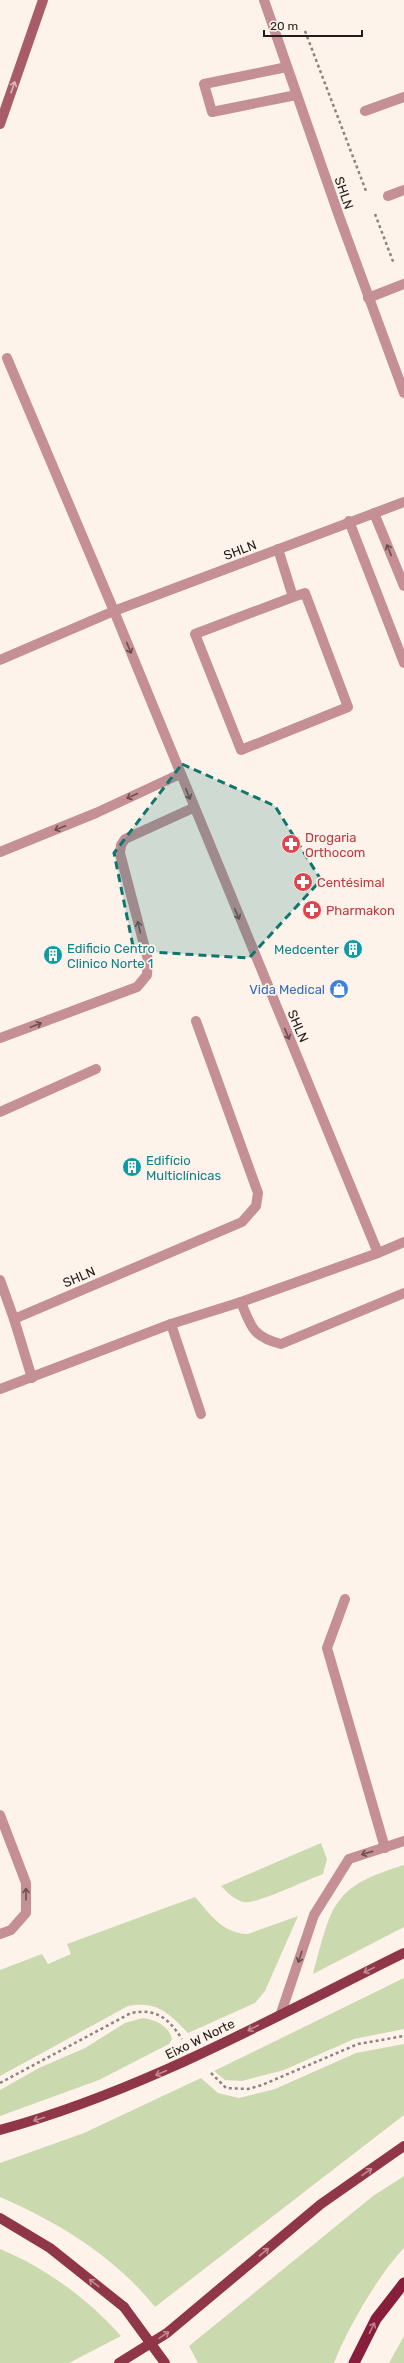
<svg xmlns="http://www.w3.org/2000/svg" width="404" height="2363" viewBox="0 0 404 2363" font-family="Rubik,sans-serif">
<style>
.green{fill:#cbd9af}
.lines{fill:none;stroke-linecap:round;stroke-linejoin:round}
.path{stroke:#8d847e;stroke-width:2.5;stroke-dasharray:3 3;stroke-linecap:butt}
.service{stroke:#c48f95;stroke-width:10}
.minor{stroke:#c48f95;stroke-width:10}
.secondary{stroke:#a75c68;stroke-width:10}
.primary{stroke:#903649;stroke-width:10}
.trunk{stroke:#861e3c;stroke-width:11}
.primary-bridge{stroke:#903649;stroke-width:10}
.oneway{stroke:#dbb7b7}
.oneway2{stroke:#6c5051}
.oneway3{stroke:#c28b92}
.oneway4{stroke:#bc7e8b}
.marked{fill:#0f766e;fill-opacity:0.2;stroke:#0f766e;stroke-width:3;stroke-dasharray:8 5;stroke-linejoin:round}
.labels{text-anchor:middle;dominant-baseline:central;stroke-width:3.5;stroke-linejoin:round;paint-order:stroke}
.street-label{font-size:13px;fill:#241d19;stroke:#fef3eb}
.health-label{font-size:13px;fill:#be3a42;stroke:#fef3eb;text-anchor:start}
.culture-label{font-size:13px;fill:#0d838f;stroke:#fef3eb;text-anchor:start}
.shop-label{font-size:13px;fill:#366cbe;stroke:#fef3eb;text-anchor:end}
</style>
<rect width="100%" height="100%" fill="#fef3eb"/>
<g class="green">
<path d="M 321,1843 L 327,1859 L 323,1874 C 309,1879 255,1905 244,1902 C 234,1900 227,1892 221,1886 Z"/>
<path d="M 404,1865 L 404,1927 L 313,1974 C 332,1905 331,1887 404,1865 Z"/>
<path d="M 195,1897 C 210,1914 223,1934 248,1934 L 298,1916 L 265,1991 L 255,2003 L 188,2033 C 168,2013 158,2001 128,2006 L 0,2076 L 0,1970 L 42,1954 L 48,1964 L 71,1954 L 67,1944 Z"/>
<path d="M 404,1978 L 404,2029 L 354,2039 L 284,2070 L 242,2081 L 225,2080 L 214,2071 Z"/>
<path d="M 143,2018 C 156,2020 169,2026 172,2039 L 169,2044 L 99,2080 L 0,2116 L 0,2090 L 39,2068 L 85,2048 L 125,2023 Z"/>
<path d="M 404,2044 L 404,2115 L 155,2307 C 115,2257 58,2222 0,2197 L 0,2163 L 84,2133 L 201,2078 L 218,2093 L 239,2098 L 275,2089 L 356,2053 Z"/>
<path d="M 404,2176 L 404,2248 C 379,2274 347,2329 334,2363 L 198,2363 L 189,2346 L 373,2196 Z"/>
<path d="M 0,2249 C 46,2268 88,2299 121,2336 L 69,2363 L 0,2363 Z"/>
<path d="M 404,2336 L 404,2363 L 389,2363 Z"/>
</g>
<g class="lines">
<g class="path">
<path d="M 305,31 L 366,191"/>
<path d="M 375,214 L 394,264"/>
<path d="M 211,2073 L 226,2088 L 248,2089 L 262,2085 L 358,2044 L 404,2036"/>
<path d="M 0,2083 L 131,2013 C 157,2008 169,2019 182,2039"/>
</g>
<g class="service">
<path d="M 264,0 L 339,216 L 404,393"/>
<path d="M 287,67 L 204,84 L 212,112 L 296,95"/>
<path d="M 365,111 L 404,97"/>
<path d="M 388,196 L 404,190"/>
<path d="M 368,298 L 404,284"/>
<path d="M 7,358 L 114,611"/>
<path d="M 374,513 L 404,586"/>
<path d="M 349,521 L 404,663"/>
<path d="M 278,549 L 293,597 L 195,634 L 241,750 L 348,707 L 305,593 L 293,597"/>
<path d="M 0,852 L 96,813 L 180,774"/>
<path d="M 0,1038 L 137,987 L 147,975 L 148,960 L 120,853 L 121,845 L 125,839 L 193,808"/>
<path d="M 0,1112 L 96,1069"/>
<path d="M 378,1253 L 404,1242"/>
<path d="M 0,1280 L 14,1319 L 242,1222 L 256,1206 L 258,1193 L 196,1021"/>
<path d="M 241,1302 C 251,1327 253,1337 281,1344 L 404,1293"/>
<path d="M 14,1319 L 32,1378"/>
<path d="M 171,1324 L 201,1414"/>
<path d="M 345,1599 L 327,1648 L 385,1848"/>
<path d="M 0,1815 L 26,1883 L 26,1913 L 11,1930 L 0,1934"/>
<path d="M 281,2013 L 314,1915 L 349,1859 L 404,1841"/>
</g>
<g class="minor">
<path d="M 0,660 L 114,611 L 404,502"/>
<path d="M 0,1389 L 171,1324 L 241,1302 L 378,1253 L 114,611"/>
</g>
<path class="secondary" d="M 0,124 L 43,0"/>
<g class="primary">
<path d="M 0,2130 C 143,2091 272,2018 404,1953"/>
<path d="M 0,2218 L 50,2248 L 124,2307"/>
<path d="M 119,2363 L 167,2333 L 321,2204 L 404,2146"/>
</g>
<path class="trunk" d="M 354,2363 L 376,2319 L 404,2283"/>
<path class="primary-bridge" d="M 124,2307 L 165,2363"/>
</g>
<defs><path id="oneway-shaft" d="M-6 0H5M1.5-3L5.5 0L1.5 3" fill="none" stroke-width="1.6" stroke-linecap="round" stroke-linejoin="round"/></defs>
<use class="oneway" href="#oneway-shaft" transform="translate(13 87) rotate(-71)"/>
<g class="oneway2">
<use href="#oneway-shaft" transform="translate(389 550) rotate(-112)"/>
<use href="#oneway-shaft" transform="translate(129 648) rotate(68)"/>
<use href="#oneway-shaft" transform="translate(188 794) rotate(68)"/>
<use href="#oneway-shaft" transform="translate(132 796) rotate(155)"/>
<use href="#oneway-shaft" transform="translate(60 828) rotate(158)"/>
<use href="#oneway-shaft" transform="translate(237 914) rotate(67)"/>
<use href="#oneway-shaft" transform="translate(139 927) rotate(-104)"/>
<use href="#oneway-shaft" transform="translate(36 1025) rotate(-21)"/>
<use href="#oneway-shaft" transform="translate(287 1034) rotate(67)"/>
<use href="#oneway-shaft" transform="translate(367 1853) rotate(163)"/>
<use href="#oneway-shaft" transform="translate(26 1894) rotate(-90)"/>
<use href="#oneway-shaft" transform="translate(300 1957) rotate(108)"/>
</g>
<g class="oneway3">
<use href="#oneway-shaft" transform="translate(369 1970) rotate(154)"/>
<use href="#oneway-shaft" transform="translate(253 2028) rotate(153)"/>
<use href="#oneway-shaft" transform="translate(161 2073) rotate(156)"/>
<use href="#oneway-shaft" transform="translate(39 2119) rotate(163)"/>
<use href="#oneway-shaft" transform="translate(367 2172) rotate(-35)"/>
<use href="#oneway-shaft" transform="translate(264 2252) rotate(-40)"/>
<use href="#oneway-shaft" transform="translate(94 2283) rotate(-142)"/>
<use href="#oneway-shaft" transform="translate(164 2335) rotate(-34)"/>
</g>
<use class="oneway4" href="#oneway-shaft" transform="translate(372 2328) rotate(-64)"/>
<path class="marked" d="M 182,764 L 275,806 L 321,880 L 249,958 L 134,951 L 114,853 Z"/>
<defs>
<g id="pharmacy-disc" transform="scale(1)"><circle r="9.5" fill="#e0444e" stroke="#fef3eb"/><path d="M-2-6h4v4h4v4h-4v4h-4v-4h-4v-4h4Z" fill="#fff"/></g>
<g id="building-disc" transform="scale(1)"><circle r="9.5" fill="#0f9aa8" stroke="#fef3eb"/><path d="M-4-6H4V6H1V3H-1V6H-4ZM-2.5-4.3h1.7v1.8h-1.7ZM.8-4.3h1.7v1.8H.8ZM-2.5-1h1.7V.8h-1.7ZM.8-1h1.7V.8H.8Z" fill="#fff"/></g>
<g id="shop-disc" transform="scale(1)"><circle r="9.5" fill="#3f7fe0" stroke="#fef3eb"/><path d="M-5-2.5h2.3a2.7 3.5 0 0 1 5.4 0H5L5.5 6h-11ZM-1.5-2.5h3a1.5 2.3 0 0 0-3 0Z" fill="#fff"/></g>
</defs>
<g fill-rule="evenodd">
<use href="#pharmacy-disc" x="291" y="844"/>
<use href="#pharmacy-disc" x="303" y="882"/>
<use href="#pharmacy-disc" x="312" y="910"/>
<use href="#building-disc" x="353" y="949"/>
<use href="#building-disc" x="53" y="955"/>
<use href="#shop-disc" x="339" y="989"/>
<use href="#building-disc" x="132" y="1167"/>
</g>
<g class="labels">
<g class="street-label">
<text transform="translate(344 193) rotate(71)">SHLN</text>
<text transform="translate(240 550) rotate(-21)">SHLN</text>
<text transform="translate(298 1026) rotate(67)">SHLN</text>
<text transform="translate(79 1277) rotate(-23)">SHLN</text>
<text transform="translate(200 2039) rotate(-26)">Eixo W Norte</text>
</g>
<g class="health-label">
<text x="305" y="837">Drogaria<tspan x="305" dy="15">Orthocom</tspan></text>
<text x="317" y="882">Centésimal</text>
<text x="326" y="910">Pharmakon</text>
</g>
<g class="culture-label">
<text x="67" y="948">Edificio Centro<tspan x="67" dy="15">Clinico Norte 1</tspan></text>
<text x="339" y="949" text-anchor="end">Medcenter</text>
<text x="146" y="1160">Edifício<tspan x="146" dy="15">Multiclínicas</tspan></text>
</g>
<g class="shop-label">
<text x="325" y="989">Vida Medical</text>
</g>
</g>
<path d="M264 30v6h98v-6" fill="none" stroke="#241d19" stroke-width="2"/>
<text x="270" y="30" font-size="12" fill="#241d19" stroke="#fef3eb" stroke-width="3" paint-order="stroke">20 m</text>
</svg>
